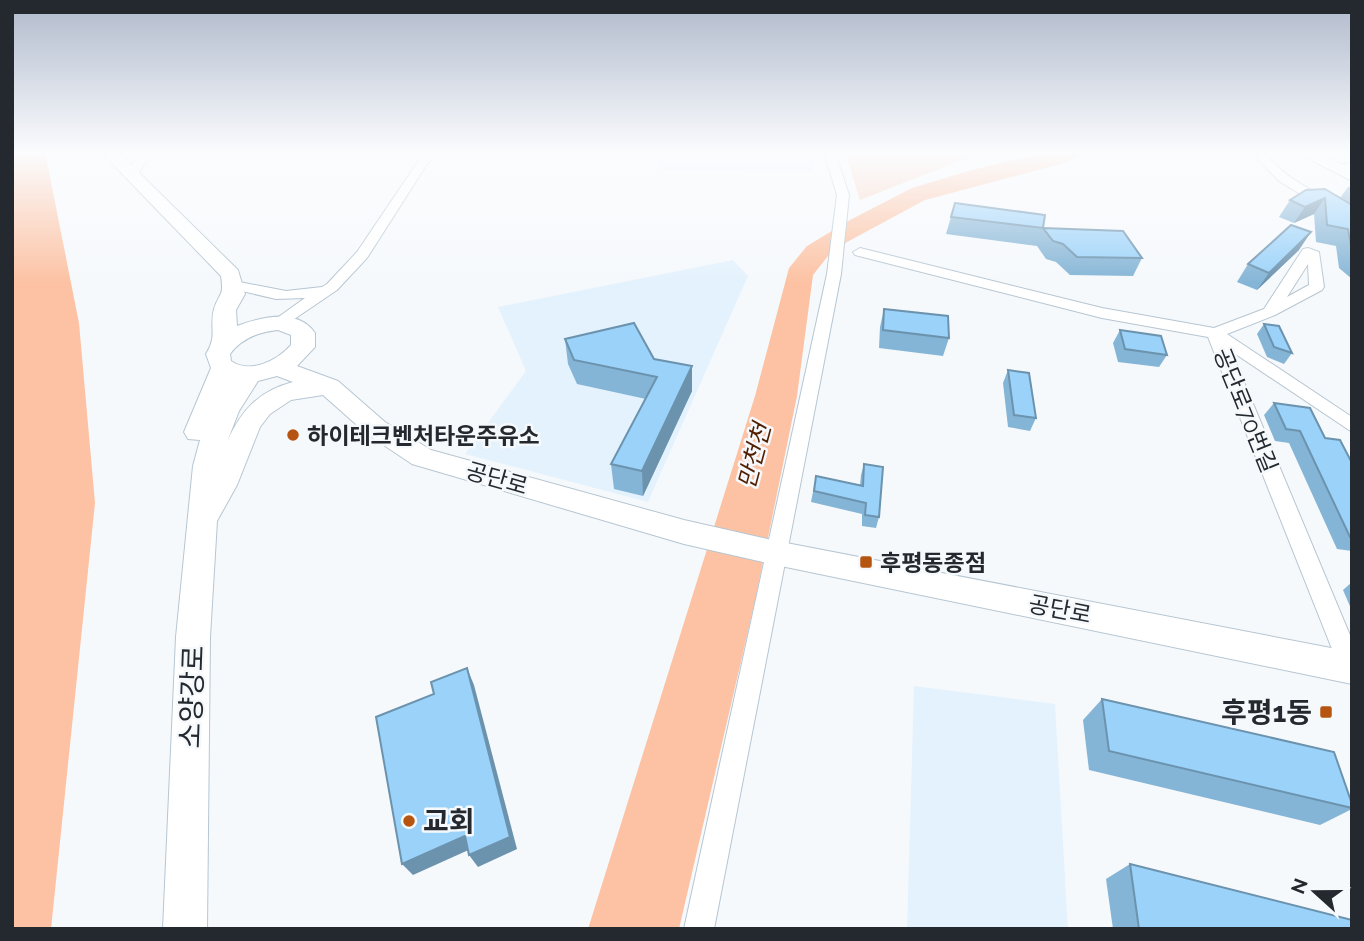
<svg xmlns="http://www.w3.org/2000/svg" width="1364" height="941" viewBox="0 0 1364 941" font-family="Raleway,'Noto Sans KR',sans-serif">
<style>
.built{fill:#e4f2fd}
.green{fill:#f9d4c1}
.water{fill:#fcc2a3}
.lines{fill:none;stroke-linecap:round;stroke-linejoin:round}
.street-casing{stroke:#b6c6d2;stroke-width:2}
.secondary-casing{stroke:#b6c6d2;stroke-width:2}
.street{fill:#fff;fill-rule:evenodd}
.secondary{fill:#fff;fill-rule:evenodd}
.wall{fill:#85b5d6}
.shaded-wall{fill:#6c93ae}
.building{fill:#9bd2f9;stroke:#6c93ae;stroke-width:2}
.poi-dot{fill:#b55511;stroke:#f6f9fc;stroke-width:2.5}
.labels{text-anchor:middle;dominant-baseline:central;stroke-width:5;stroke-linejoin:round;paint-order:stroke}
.street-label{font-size:23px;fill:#23292e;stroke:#f6f9fc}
.poi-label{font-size:23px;font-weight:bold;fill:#23292e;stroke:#f6f9fc;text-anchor:start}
.water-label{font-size:24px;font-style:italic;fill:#511e00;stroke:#f6f9fc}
.near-street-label{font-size:28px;fill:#23292e;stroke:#f6f9fc}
.near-poi-label{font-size:28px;font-weight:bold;fill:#23292e;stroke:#f6f9fc;text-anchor:end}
</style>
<rect width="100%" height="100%" fill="#f6f9fc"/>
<g class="built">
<path d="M 661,152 L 810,152 L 813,171 L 660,170 Z"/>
<path d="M 733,260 L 748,276 L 648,502 L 465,454 L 526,371 L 498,307 Z"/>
<path d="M 914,686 L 1055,704 L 1068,929 L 907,929 Z"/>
</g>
<path class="green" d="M 845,152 L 982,152 L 860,200 Z"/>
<g class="water">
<path d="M 12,152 L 45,152 L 79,323 L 95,503 L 51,929 L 12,929 Z"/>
<path d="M 1047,152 L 1090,152 L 1064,163 L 925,200 L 847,242 L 828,256 L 813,275 L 797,396 L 755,601 L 679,929 L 588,929 L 755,396 L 789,268 L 807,246 L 850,220 L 912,188 L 968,171 Z"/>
</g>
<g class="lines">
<g class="street-casing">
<g id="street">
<path d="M 141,152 L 152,152 L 137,175 L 129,175 L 127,172 Z"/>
<path d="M 428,152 L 440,152 L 427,164 L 367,258 L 337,290 L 284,326 L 278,328 L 270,323 L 305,298 L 276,299 L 229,288 L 227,285 L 234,281 L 286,291 L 322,287 L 327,284 L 357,252 L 419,160 Z"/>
<path d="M 824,152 L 835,152 L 849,195 L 841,274 L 714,929 L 684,929 L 827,274 L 837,195 Z"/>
<path d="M 1251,152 L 1262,152 L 1287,175 L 1352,216 L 1352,226 L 1279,181 Z"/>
<path d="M 1352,162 L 1352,170 L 1337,173 L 1331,169 Z"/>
<path d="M 860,248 L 1102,308 L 1214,328 L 1264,309 L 1303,249 L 1308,248 L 1319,252 L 1324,287 L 1322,290 L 1275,315 L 1227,334 L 1352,417 L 1352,432 L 1231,351 L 1352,640 L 1352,680 L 1343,677 L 1340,669 L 1208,337 L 1102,318 L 855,255 L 853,252 ZM 1308,264 L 1309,285 L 1287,297 Z"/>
</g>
</g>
<g class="secondary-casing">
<g id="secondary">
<path d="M 101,152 L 118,152 L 238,270 L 245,294 L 236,310 L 237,326 C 261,317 298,308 315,333 L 315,347 L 297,366 L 338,381 L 385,422 L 431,450 L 684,520 L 776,541 L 1352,652 L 1352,684 L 776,565 L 684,544 L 412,464 L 367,434 L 323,395 L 291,400 L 270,414 L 260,427 L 237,485 L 217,521 L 210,637 L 207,929 L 163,929 L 176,637 L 193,466 L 200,440 L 188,439 L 184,432 L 211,368 L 206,354 C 218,335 209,327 214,309 C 220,291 224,297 221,276 ZM 278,330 L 291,335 L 291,345 C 277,361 250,374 231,361 L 230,354 C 242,338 259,332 278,330 ZM 277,376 L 293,382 C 259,391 241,410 227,442 L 239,411 L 258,381 Z"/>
<path d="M 1296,152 L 1316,152 L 1352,169 L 1352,181 Z"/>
</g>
</g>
<use href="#street" class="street"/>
<use href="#secondary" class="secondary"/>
</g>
<g class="wall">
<path d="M 1348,187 L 1352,187 L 1352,279 L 1339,268 L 1336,246 L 1316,242 L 1314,214 L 1294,223 L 1279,217 L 1290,200 L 1306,190 L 1340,198 Z"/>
<path d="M 955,203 L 1043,228 L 1142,258 L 1133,276 L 1070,275 L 1056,262 L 1046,259 L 1037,246 L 946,234 Z"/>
<path d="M 1299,250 L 1257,290 L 1237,282 L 1248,264 Z"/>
<path d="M 884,309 L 949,338 L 943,356 L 879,348 L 880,327 Z"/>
<path d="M 1264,324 L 1292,353 L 1284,364 L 1267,357 L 1257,334 Z"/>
<path d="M 1120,330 L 1167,355 L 1159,367 L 1118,362 L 1113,343 Z"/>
<path d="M 565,339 L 654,359 L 692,391 L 643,496 L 614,489 L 611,464 L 646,399 L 577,384 L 568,364 Z"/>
<path d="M 1008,370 L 1036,418 L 1030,431 L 1008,427 L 1003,383 Z"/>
<path d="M 1274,403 L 1325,438 L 1352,463 L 1352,551 L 1337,549 L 1289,443 L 1275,441 L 1264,415 Z"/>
<path d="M 864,464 L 879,517 L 876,528 L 862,526 L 862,514 L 811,502 L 816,476 L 860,485 L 861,475 Z"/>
<path d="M 1352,582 L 1352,611 L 1343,590 Z"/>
<path d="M 1102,699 L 1352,804 L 1352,809 L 1320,825 L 1089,770 L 1083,720 Z"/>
<path d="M 1130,864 L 1352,929 L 1113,929 L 1106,879 Z"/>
</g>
<g class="shaded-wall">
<path d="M 1329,151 L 1352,151 L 1352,152 L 1327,154 Z"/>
<path d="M 1325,198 L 1314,214 L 1294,223 L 1305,207 Z"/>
<path d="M 1311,232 L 1299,250 L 1257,290 L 1269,273 Z"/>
<path d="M 692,366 L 692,391 L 643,496 L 642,471 Z"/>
<path d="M 467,668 L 474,685 L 517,849 L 478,867 L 469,855 Z"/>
<path d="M 465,836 L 473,848 L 413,875 L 402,864 Z"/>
</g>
<g class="building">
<path d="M 1325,189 L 1352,205 L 1352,251 L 1348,229 L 1327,225 L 1325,198 L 1305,207 L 1290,200 L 1306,190 Z"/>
<path d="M 955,203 L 1045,215 L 1043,228 L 951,217 Z"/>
<path d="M 1291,225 L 1311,232 L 1269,273 L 1248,264 Z"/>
<path d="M 1043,228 L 1123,231 L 1142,258 L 1077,257 L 1063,244 L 1053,241 Z"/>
<path d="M 884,309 L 948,316 L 949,338 L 883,330 Z"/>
<path d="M 634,323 L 654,359 L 692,366 L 642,471 L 611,464 L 657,377 L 574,360 L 565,339 Z"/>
<path d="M 1264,324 L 1279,326 L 1292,353 L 1274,347 Z"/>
<path d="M 1120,330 L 1161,336 L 1167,355 L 1125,349 Z"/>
<path d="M 1008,370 L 1029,373 L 1036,418 L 1014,415 Z"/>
<path d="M 1274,403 L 1310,408 L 1325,438 L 1340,440 L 1352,463 L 1352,537 L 1350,537 L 1300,431 L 1286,429 Z"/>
<path d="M 864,464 L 883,467 L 879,517 L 865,515 L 866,503 L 814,491 L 816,476 L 863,486 Z"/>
<path d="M 467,668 L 510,837 L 469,855 L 465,836 L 402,864 L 376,717 L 434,694 L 431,682 Z"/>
<path d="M 1102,699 L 1334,752 L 1352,804 L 1352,808 L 1109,751 Z"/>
<path d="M 1130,864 L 1352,920 L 1352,929 L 1139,929 Z"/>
</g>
<linearGradient id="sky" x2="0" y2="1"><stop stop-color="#b0bacc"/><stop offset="0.54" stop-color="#fbfcfe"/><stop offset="1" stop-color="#fbfcfe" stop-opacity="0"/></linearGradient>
<rect width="1364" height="283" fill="url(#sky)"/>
<g class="poi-dot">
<circle cx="293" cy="435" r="7"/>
<rect x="859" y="555" width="14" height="14" rx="3.5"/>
<rect x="1319" y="705" width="14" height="14" rx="3.5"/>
<circle cx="409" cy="821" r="7"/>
</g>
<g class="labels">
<g class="street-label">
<text transform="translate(1246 410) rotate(68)">공단로70번길</text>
<text transform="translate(497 478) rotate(16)">공단로</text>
<text transform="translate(1060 609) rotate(11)">공단로</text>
</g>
<g class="poi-label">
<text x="307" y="435">하이테크벤처타운주유소</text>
<text x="880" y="562">후평동종점</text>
</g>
<g class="water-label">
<text transform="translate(754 456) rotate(-75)">만천천</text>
</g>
<g class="near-street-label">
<text transform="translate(192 697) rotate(-88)">소양강로</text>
</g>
<g class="near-poi-label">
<text x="1312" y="712">후평1동</text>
<text x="423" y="821" text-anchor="start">교회</text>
</g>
</g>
<rect width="1364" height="941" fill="none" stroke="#23292e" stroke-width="28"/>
<g transform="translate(1315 892) rotate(291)" stroke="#f6f9fc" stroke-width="5" paint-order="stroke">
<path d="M0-5L12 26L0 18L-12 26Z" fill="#23292e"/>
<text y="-10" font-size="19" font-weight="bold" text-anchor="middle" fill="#23292e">N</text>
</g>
</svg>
